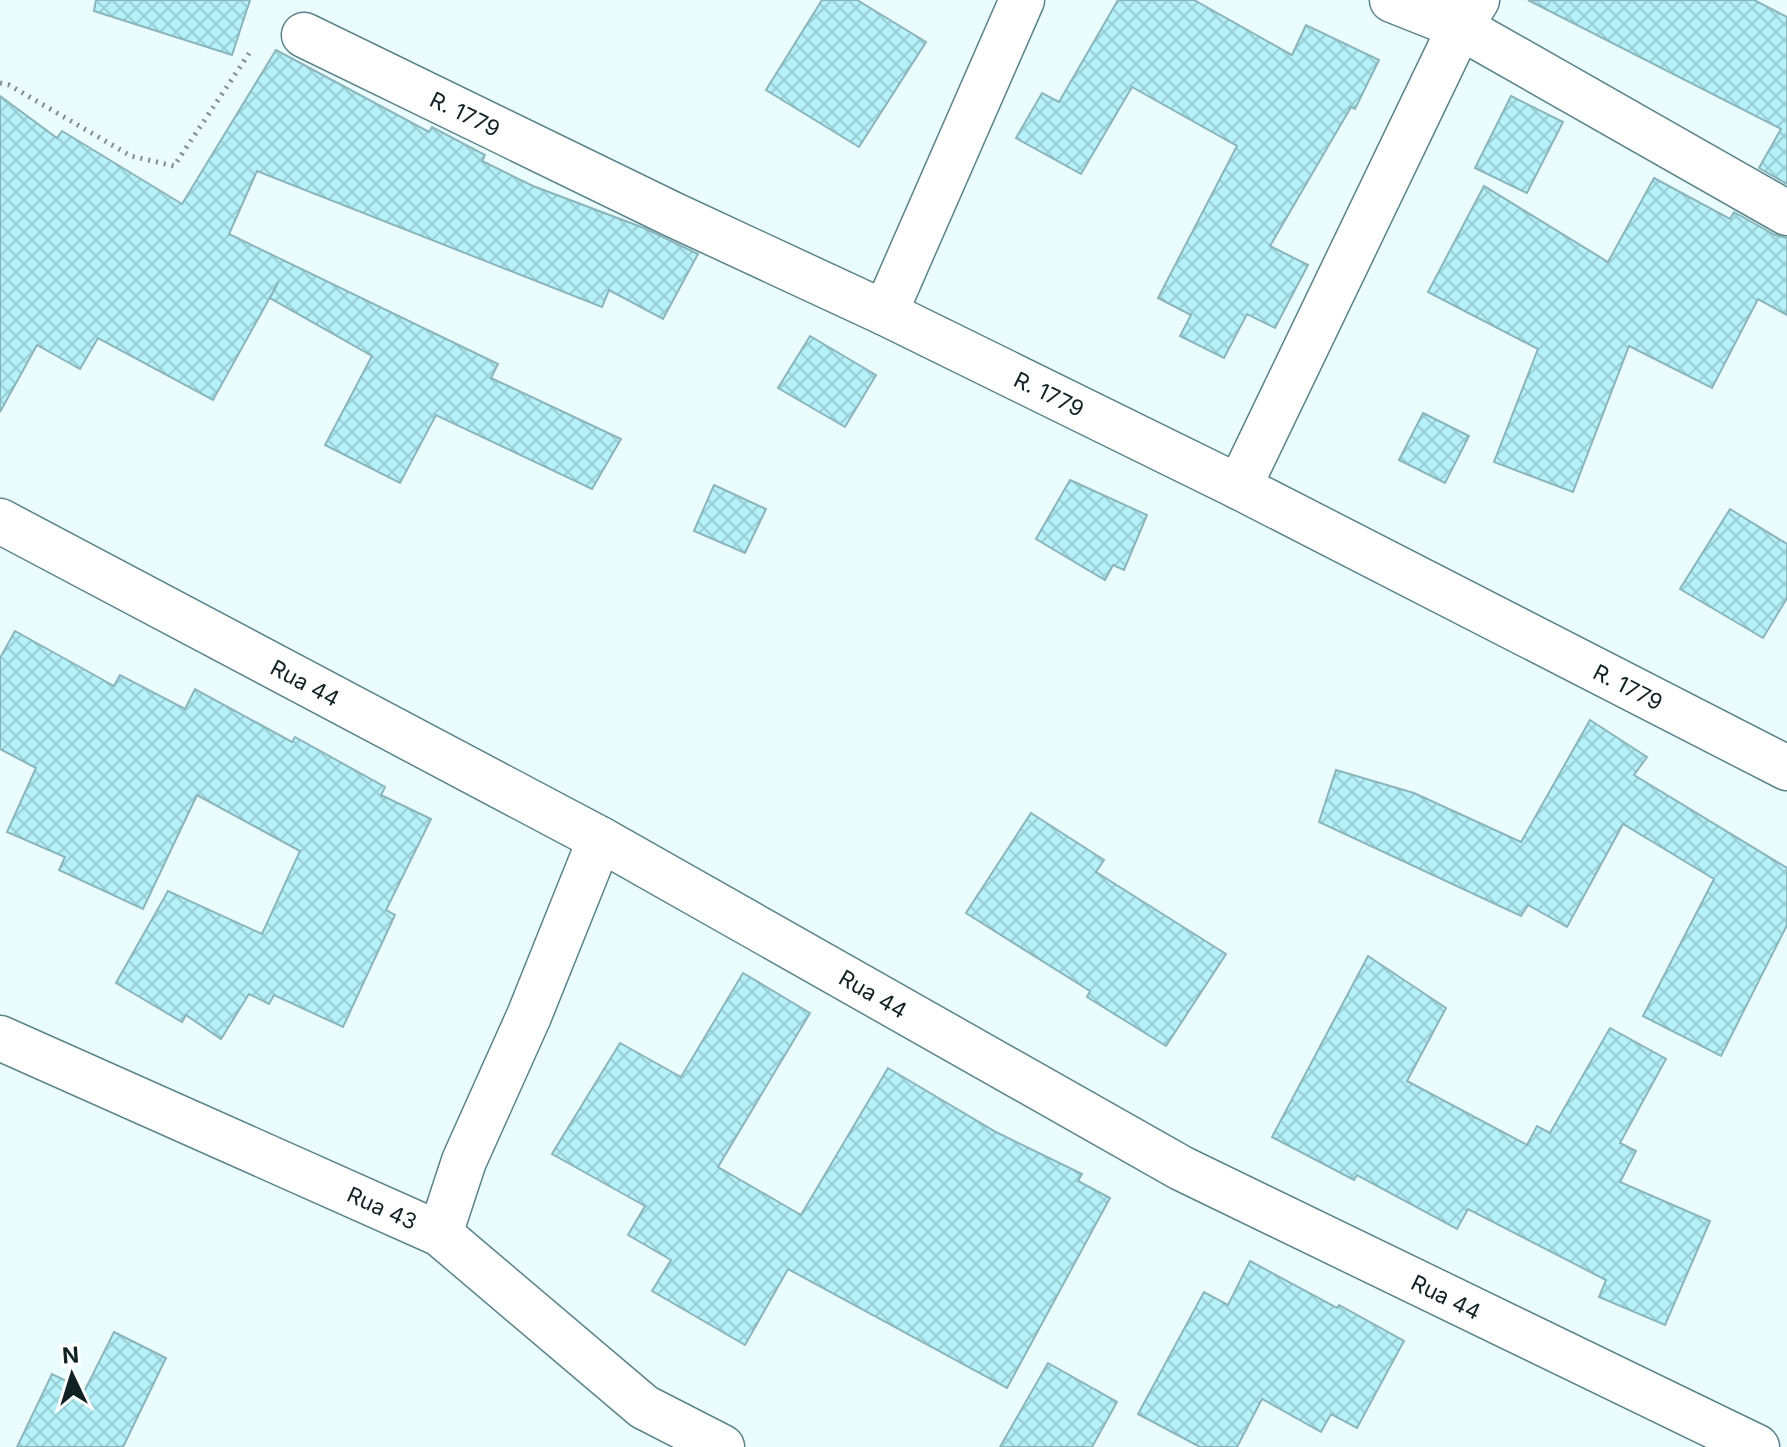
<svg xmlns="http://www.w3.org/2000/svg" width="1787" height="1447" viewBox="0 0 1787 1447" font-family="Inter,sans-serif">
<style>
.building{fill:url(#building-cross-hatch);stroke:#8ab5bb;stroke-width:2}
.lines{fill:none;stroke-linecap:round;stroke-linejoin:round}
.street-casing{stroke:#5a8489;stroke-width:47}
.path{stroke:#7c8d90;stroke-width:5;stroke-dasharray:2 6;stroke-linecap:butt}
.street{stroke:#fff;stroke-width:44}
.labels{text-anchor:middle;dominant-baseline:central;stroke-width:8;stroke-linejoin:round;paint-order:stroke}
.street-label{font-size:22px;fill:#112225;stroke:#fff}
</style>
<defs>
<pattern id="building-cross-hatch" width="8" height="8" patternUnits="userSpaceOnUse" patternTransform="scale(2)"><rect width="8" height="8" fill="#b4f1f9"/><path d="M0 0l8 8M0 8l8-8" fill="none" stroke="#9aced5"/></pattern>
</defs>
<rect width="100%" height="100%" fill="#ebfcff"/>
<g class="building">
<path d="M 96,0 L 250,0 L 232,55 L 94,11 Z"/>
<path d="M 822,0 L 857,0 L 926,42 L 859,147 L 766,90 Z"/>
<path d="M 1118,0 L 1194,0 L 1292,55 L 1306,25 L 1379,60 L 1355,109 L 1351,107 L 1270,246 L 1308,265 L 1275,328 L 1247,314 L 1224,358 L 1180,336 L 1191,315 L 1158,298 L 1237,146 L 1132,87 L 1081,174 L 1016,138 L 1042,93 L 1059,102 Z"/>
<path d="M 1528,0 L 1754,0 L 1787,17 L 1787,184 L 1759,168 L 1781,129 Z"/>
<path d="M 276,50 L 429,132 L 432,127 L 485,155 L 482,161 L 533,186 L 644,228 L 698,254 L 663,319 L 609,290 L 602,307 L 257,171 L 229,234 L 498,364 L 491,378 L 621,439 L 592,489 L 436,415 L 400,483 L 325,445 L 372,356 L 270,298 L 279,281 L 213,400 L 98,338 L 80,369 L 37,345 L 0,412 L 0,96 L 57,138 L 62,131 L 182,204 Z"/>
<path d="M 1511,96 L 1563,122 L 1527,193 L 1475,168 Z"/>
<path d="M 1654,178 L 1730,219 L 1734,212 L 1775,235 L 1787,238 L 1787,315 L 1758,299 L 1712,388 L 1629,346 L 1573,492 L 1494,462 L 1538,349 L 1428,292 L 1484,186 L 1608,262 Z"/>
<path d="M 810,336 L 876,375 L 845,427 L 778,388 Z"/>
<path d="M 1423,413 L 1469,436 L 1445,483 L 1399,460 Z"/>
<path d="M 1070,480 L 1147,515 L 1124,570 L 1113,565 L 1105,580 L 1036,539 Z"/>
<path d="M 714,485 L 766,509 L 745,553 L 694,531 Z"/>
<path d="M 1730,509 L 1787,544 L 1787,598 L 1763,638 L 1680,589 Z"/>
<path d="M 15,631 L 114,686 L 120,675 L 185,709 L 195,689 L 292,742 L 295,737 L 385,787 L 381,795 L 431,819 L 386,910 L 395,915 L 343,1027 L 274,995 L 269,1004 L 249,994 L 221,1039 L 186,1015 L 182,1022 L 116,983 L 168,891 L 262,934 L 300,851 L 197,795 L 143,909 L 59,870 L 65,857 L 7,832 L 36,768 L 0,749 L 0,658 Z"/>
<path d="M 1590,720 L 1647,757 L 1634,775 L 1787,868 L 1787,925 L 1721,1056 L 1643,1016 L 1714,879 L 1623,824 L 1567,927 L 1528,905 L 1521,916 L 1319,822 L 1336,770 L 1414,793 L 1521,842 Z"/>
<path d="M 1031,813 L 1104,860 L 1096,872 L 1226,954 L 1166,1046 L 1087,997 L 1090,991 L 966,913 Z"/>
<path d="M 1368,956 L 1446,1008 L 1407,1081 L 1527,1145 L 1537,1126 L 1550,1133 L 1610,1028 L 1666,1059 L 1620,1143 L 1636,1151 L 1620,1182 L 1710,1221 L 1665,1325 L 1599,1297 L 1606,1280 L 1468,1209 L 1457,1229 L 1357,1175 L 1354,1180 L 1272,1137 Z"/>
<path d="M 743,973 L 810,1013 L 718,1167 L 801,1215 L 888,1068 L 996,1132 L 1082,1174 L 1078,1181 L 1110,1198 L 1007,1388 L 788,1269 L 745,1345 L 652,1291 L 671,1260 L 628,1235 L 645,1206 L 552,1154 L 620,1043 L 681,1077 Z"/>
<path d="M 1250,1261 L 1337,1308 L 1339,1305 L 1404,1341 L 1357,1428 L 1331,1414 L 1321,1432 L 1262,1399 L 1237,1447 L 1200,1447 L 1138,1414 L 1204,1292 L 1228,1305 Z"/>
<path d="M 114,1332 L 166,1358 L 123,1447 L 17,1447 L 52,1374 L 85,1390 Z"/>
<path d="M 1048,1363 L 1117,1402 L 1092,1447 L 1000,1447 Z"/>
</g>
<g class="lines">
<g class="street-casing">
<g id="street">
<path d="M 1392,0 L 1460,27 L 1787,213"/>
<path d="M 304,35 L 674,215 L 885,313 L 1239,487 L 1787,768"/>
<path d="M 885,313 L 1022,0"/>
<path d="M 1239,487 L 1460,27 L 1477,0"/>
<path d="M 0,521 L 600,839 L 1181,1168 L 1757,1447"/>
<path d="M 0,1038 L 440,1234 L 644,1407 L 722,1447"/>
<path d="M 440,1234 L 464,1161 L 529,1016 L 600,839"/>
</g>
</g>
<path class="path" d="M 0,83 L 9,85 L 131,156 L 174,166 L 252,49"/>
<use href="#street" class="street"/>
</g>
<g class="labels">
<g class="street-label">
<text transform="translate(465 114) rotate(26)">R. 1779</text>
<text transform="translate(1049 394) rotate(26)">R. 1779</text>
<text transform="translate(305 683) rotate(28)">Rua 44</text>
<text transform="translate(1628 687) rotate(27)">R. 1779</text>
<text transform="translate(873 994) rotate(30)">Rua 44</text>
<text transform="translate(382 1208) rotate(24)">Rua 43</text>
<text transform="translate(1446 1297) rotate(26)">Rua 44</text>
</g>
</g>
<g transform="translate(72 1375) rotate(356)" stroke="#ffffff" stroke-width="6" paint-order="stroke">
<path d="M0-6L14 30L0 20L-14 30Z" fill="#112225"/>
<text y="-12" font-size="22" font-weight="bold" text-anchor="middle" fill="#112225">N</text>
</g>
</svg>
